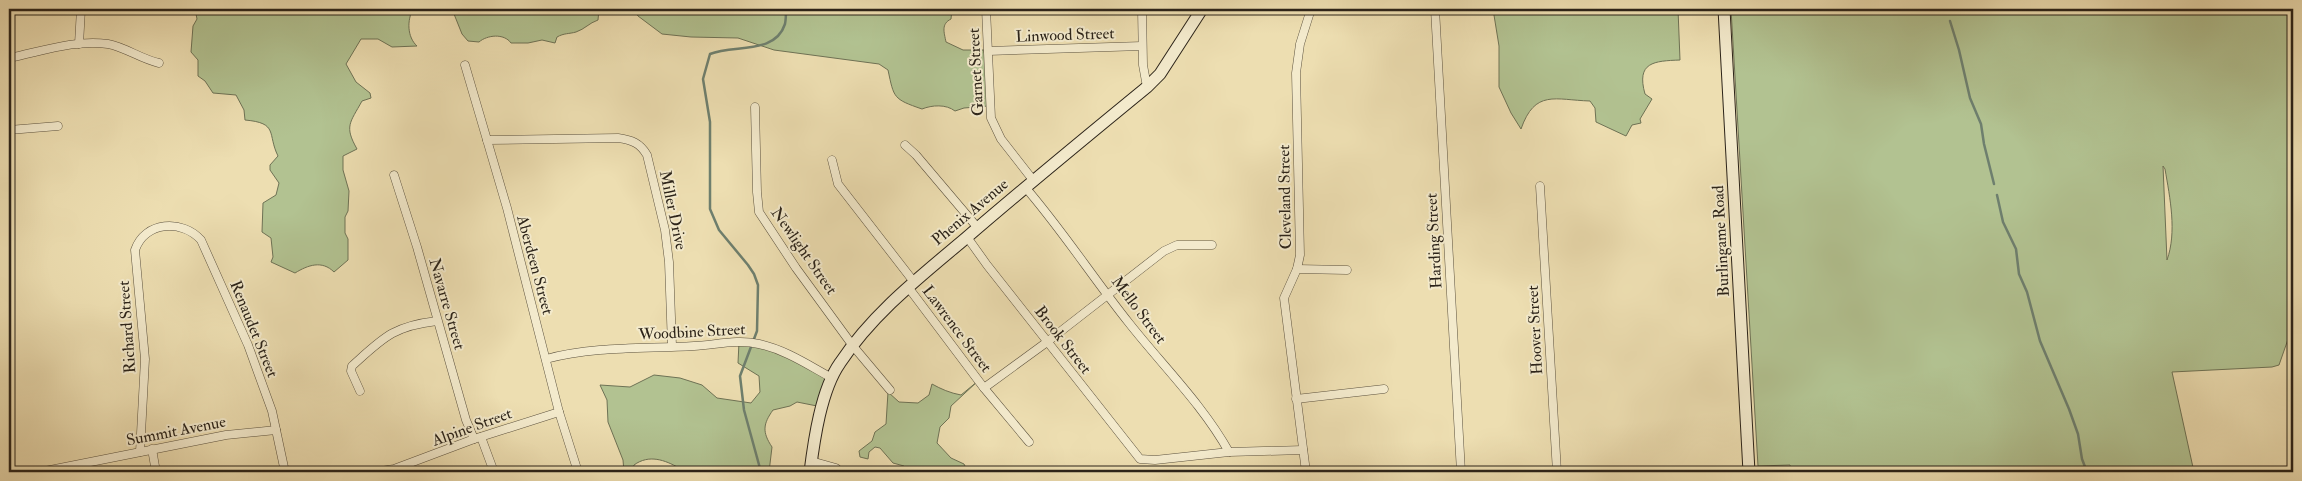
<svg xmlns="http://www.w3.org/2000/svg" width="2302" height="481" viewBox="0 0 2302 481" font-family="'IM FELL Double Pica',serif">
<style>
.green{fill:#b2c291;stroke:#6e7255;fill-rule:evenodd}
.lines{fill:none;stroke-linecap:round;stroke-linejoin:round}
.stream{stroke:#6e7f6e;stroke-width:2.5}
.street-casing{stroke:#5c523f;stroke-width:9}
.secondary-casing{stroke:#2b2319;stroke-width:13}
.street{stroke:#f3eacc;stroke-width:8}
.secondary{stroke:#f3eacc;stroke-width:11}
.labels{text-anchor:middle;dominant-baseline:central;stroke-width:4;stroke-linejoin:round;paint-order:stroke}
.street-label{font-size:16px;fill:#2b2319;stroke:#f3eacc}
</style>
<rect width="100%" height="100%" fill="#eddeb1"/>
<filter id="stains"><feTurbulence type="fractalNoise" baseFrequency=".004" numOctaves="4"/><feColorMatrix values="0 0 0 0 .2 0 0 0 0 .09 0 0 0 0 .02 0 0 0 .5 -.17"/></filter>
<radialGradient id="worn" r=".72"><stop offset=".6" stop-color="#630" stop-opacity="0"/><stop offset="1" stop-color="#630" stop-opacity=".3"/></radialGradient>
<g class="green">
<path d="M 195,9 L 413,9 C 407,20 407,37 417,46 L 392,47 L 378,39 L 361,39 L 346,64 L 356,82 L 370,93 L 371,98 L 362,101 C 350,123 344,126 357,149 L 343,156 L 343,170 L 349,191 L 348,211 L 345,217 L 345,233 L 348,239 L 348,260 L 334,272 C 322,260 308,265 295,273 L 271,262 L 273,257 L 271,238 L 262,232 L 263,203 L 276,195 L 279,183 L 270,170 L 270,165 L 278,156 C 267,134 279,123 245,120 L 244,110 L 236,95 L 213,93 L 205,81 L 198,76 L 198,60 L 191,52 L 193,26 L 197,19 Z"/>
<path d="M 452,9 L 599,9 L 598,20 C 589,23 585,29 576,32 C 569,34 564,33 557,37 L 555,43 L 542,40 L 528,43 L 511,43 C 504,33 487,35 479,42 L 468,41 L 462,34 Z"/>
<path d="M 633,9 L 952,9 L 951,19 C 941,24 944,32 946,42 L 963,50 L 988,50 L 988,106 L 964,108 L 955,111 C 946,104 932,105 922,109 C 893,99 894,98 888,70 L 879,64 L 774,50 L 738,38 L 691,37 L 662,34 L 638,16 Z"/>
<path d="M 1493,9 L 1678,9 L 1680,60 C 1654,61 1636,62 1645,94 L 1652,99 L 1640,119 L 1641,123 L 1632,125 L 1626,136 L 1596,122 L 1595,108 L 1590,101 C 1555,100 1535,89 1521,129 L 1511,113 L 1499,87 L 1499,46 Z"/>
<path d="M 1731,9 L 2293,9 L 2293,325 L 2279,365 L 2272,367 L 2172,372 L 2194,472 L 1791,472 L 1790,465 L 1758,466 ZM 2163,166 L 2165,169 C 2170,198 2177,232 2167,260 Z"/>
<path d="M 754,341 L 830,376 L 822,407 L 797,402 L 790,406 L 773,410 C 763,424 762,432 772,447 L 769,472 L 680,472 L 679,468 C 665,460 649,454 634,465 L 632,472 L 624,472 L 623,460 L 608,422 L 607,400 L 600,385 L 630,387 L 654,375 L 680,378 L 702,385 L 717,398 L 751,403 L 760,392 L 759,376 L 738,363 L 739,342 Z"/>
<path d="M 978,381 L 951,406 L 949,418 L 940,427 L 937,443 L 951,458 L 964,464 L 968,472 L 909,472 L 904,466 L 893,463 L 880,448 L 875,447 L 869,452 L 868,459 L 860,457 L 859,451 L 872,441 L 875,432 L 886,424 L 888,392 L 899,402 L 918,403 L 929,395 L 932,384 C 941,389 950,393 961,395 Z"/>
</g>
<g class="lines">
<g class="stream">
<path d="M 1950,21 L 1959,50 L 1970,98 L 1981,124 L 1984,144 L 1994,184"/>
<path d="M 1997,195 L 2003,222 L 2016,249 L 2019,274 L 2027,292 L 2040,341 L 2069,409 L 2078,434 L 2082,459 L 2087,472"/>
<path d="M 761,472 L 744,410 L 740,376 L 757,331 L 758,285 L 754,274 L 748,265 L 719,230 L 710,209 L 710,122 L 703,79 L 710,54 C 734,44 775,55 785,24 C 786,19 786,14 786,9"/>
</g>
<g class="street-casing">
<g id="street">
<path d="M 986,9 L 991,118 L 1001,139 L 1033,180"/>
<path d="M 1142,9 L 1143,65 L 1147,87"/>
<path d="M 1435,9 L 1461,472"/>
<path d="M 79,44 L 81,9"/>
<path d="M 988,51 L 1142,46"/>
<path d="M 9,58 C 40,52 75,39 108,44 C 125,47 141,59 159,63"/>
<path d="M 465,65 L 507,208 L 559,412 L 578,472"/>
<path d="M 755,107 L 757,192 L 759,212 L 796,268 L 853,346 L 890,390"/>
<path d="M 9,130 L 58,126"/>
<path d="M 487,140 L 618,138 C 632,140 640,143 647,155 L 665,230 L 669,262 L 672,346"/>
<path d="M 905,145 L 916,155 L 977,227"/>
<path d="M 832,160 L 838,184 L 914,282"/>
<path d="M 394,175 L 417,247 L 466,420 L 474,439"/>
<path d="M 1540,186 L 1557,472"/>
<path d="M 1025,187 C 1063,231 1093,278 1129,323 C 1162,365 1203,405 1229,452"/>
<path d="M 967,237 L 987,265 L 1140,459 L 1155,460 L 1229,452 L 1303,450"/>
<path d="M 1297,269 L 1347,270"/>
<path d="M 908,287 L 984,388 L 1029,442"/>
<path d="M 546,359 C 595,346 644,349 694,346 C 715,345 738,339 759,344 C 786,350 808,365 832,378"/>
<path d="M 984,388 L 1047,342 L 1164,251 L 1177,245 L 1212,245"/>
<path d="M 360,391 L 351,371 L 352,366 C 383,338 393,326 437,321"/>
<path d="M 1296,399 L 1384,389"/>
<path d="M 481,437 L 494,472"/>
<path d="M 152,449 L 156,472"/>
<path d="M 140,452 L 145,359 L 135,250 C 145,221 182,219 201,240 L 248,345 L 272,411 L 285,472"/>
<path d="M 811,461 L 836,468 L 840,472"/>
<path d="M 40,472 L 226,435 L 276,430"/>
<path d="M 375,472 L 394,469 L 474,439 L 559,412"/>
<path d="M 1306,472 L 1284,298 L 1297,269 L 1300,255 L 1296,73 L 1300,44 L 1311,9"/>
</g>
</g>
<g class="secondary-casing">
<g id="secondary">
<path d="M 1724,9 L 1749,472"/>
<path d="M 810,472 C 814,440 821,390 840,363 C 873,313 921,276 966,238 C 1025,187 1086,137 1147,87 L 1160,74 L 1202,9"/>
</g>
</g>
<use href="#street" class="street"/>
<use href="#secondary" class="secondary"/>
</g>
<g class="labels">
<g class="street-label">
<text transform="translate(1065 35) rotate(-2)">Linwood Street</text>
<text transform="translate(976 72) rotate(-93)">Garnet Street</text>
<text transform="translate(1285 197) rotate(-91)">Cleveland Street</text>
<text transform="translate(673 210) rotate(78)">Miller Drive</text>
<text transform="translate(970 212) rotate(-40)">Phenix Avenue</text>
<text transform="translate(1434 241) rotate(-93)">Harding Street</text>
<text transform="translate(1721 241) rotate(-93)">Burlingame Road</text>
<text transform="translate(804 251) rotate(55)">Newlight Street</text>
<text transform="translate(535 265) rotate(75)">Aberdeen Street</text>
<text transform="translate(447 304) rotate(74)">Navarre Street</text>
<text transform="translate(1139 310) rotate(53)">Mello Street</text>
<text transform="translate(127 327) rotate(-94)">Richard Street</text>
<text transform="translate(254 329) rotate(68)">Renaudet Street</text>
<text transform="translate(957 329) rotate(53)">Lawrence Street</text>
<text transform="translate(1535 330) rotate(-93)">Hoover Street</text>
<text transform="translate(692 332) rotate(-3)">Woodbine Street</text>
<text transform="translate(1063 340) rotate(52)">Brook Street</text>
<text transform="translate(472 427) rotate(-20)">Alpine Street</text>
<text transform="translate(176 431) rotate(-11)">Summit Avenue</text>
</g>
</g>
<rect width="2302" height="481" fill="none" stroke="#eddeb1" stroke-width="30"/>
<rect x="10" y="10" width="2282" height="461" fill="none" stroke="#2b2319" stroke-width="2.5"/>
<rect x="15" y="15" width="2272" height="451" fill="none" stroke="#2b2319"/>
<rect width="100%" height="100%" filter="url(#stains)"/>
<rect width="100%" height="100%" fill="url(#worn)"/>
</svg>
